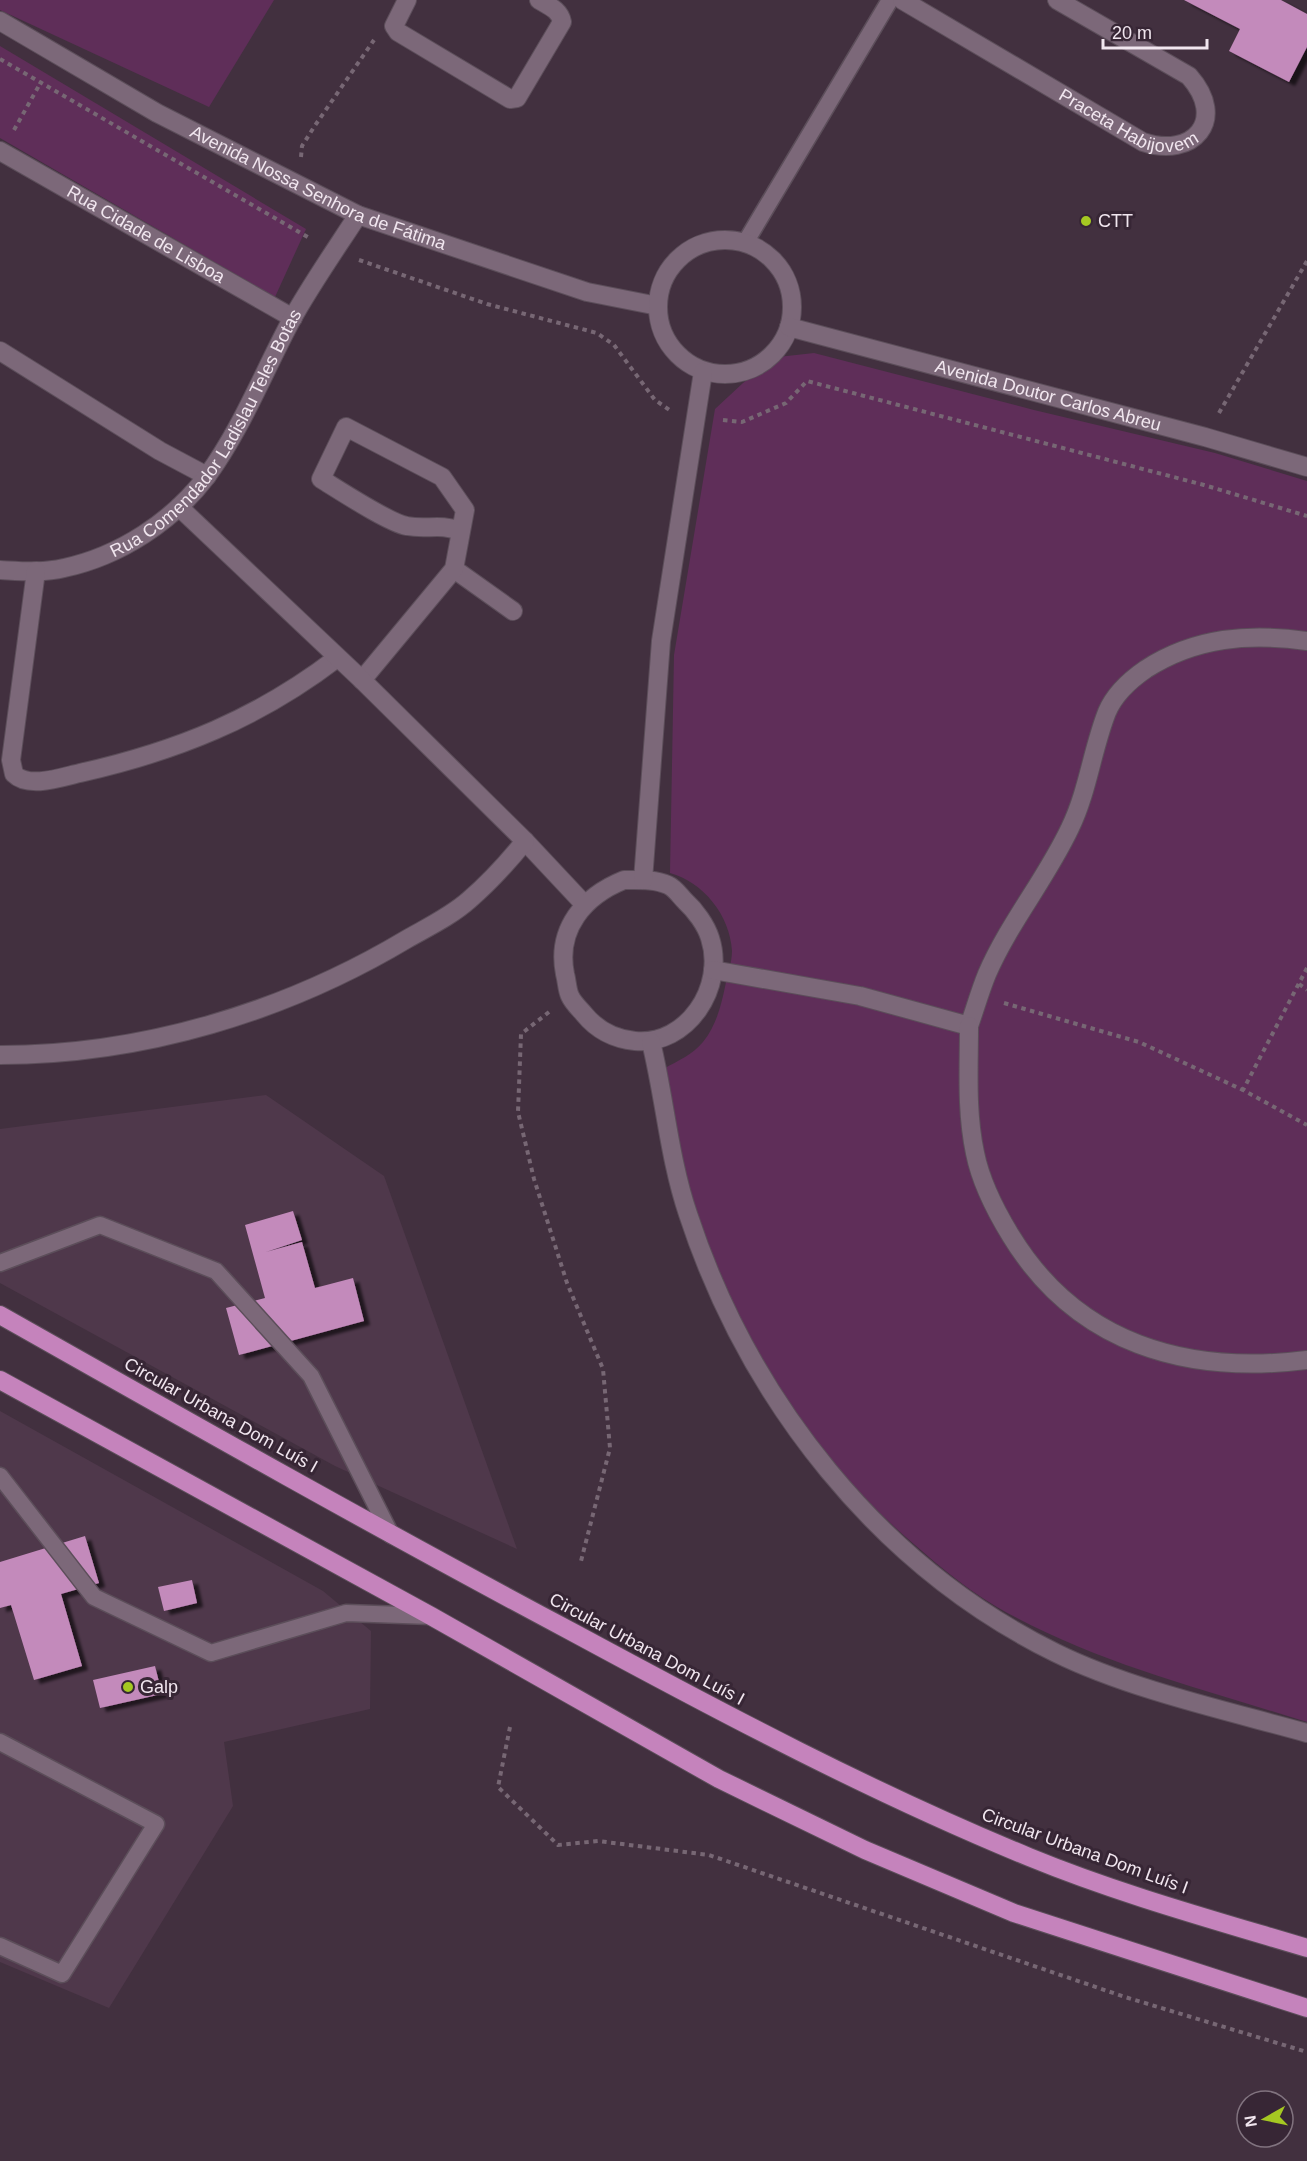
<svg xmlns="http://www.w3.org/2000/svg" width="1307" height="2161" viewBox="0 0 1307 2161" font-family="Arial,sans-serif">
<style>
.built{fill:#4f384b}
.green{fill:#5f2e59}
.building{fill:#c38abb;filter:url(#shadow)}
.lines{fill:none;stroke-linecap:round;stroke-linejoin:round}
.lane-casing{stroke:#5c4e5a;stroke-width:19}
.street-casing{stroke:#5c4e5a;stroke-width:20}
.highway-casing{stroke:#5c4e5a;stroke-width:20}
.path{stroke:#776774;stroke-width:4;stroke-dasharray:4.5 4.5;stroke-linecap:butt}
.lane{stroke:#7c6879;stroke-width:16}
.street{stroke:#7c6879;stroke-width:18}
.highway{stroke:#c583bc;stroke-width:18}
.poi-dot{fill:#a5c822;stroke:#372635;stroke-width:2}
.labels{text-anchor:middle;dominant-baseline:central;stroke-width:6;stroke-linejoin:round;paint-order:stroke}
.street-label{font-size:18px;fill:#f1e6ef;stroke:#372635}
.poi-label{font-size:18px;fill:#f1e6ef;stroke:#372635;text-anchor:start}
</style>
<defs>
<filter id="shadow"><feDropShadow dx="6" dy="4" stdDeviation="1.5" flood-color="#0009"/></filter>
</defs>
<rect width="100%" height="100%" fill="#42303f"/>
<g class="built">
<path d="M 266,1095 L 384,1176 L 517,1549 L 335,1466 L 0,1283 L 0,1129 Z"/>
<path d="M 0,1411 L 323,1591 L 371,1631 L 370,1709 L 224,1742 L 233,1806 L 109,2008 L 0,1962 Z"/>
</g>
<g class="green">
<path d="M 0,0 L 274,0 L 209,107 L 0,10 Z"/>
<path d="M 0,46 L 306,229 L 275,297 L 0,138 Z"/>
<path d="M 814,353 L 1034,410 L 1215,453 L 1307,481 L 1307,1722 C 1203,1689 1092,1662 997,1607 C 961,1586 930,1558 899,1531 C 795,1436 718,1307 685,1170 C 676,1137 672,1102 665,1068 C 678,1061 693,1054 703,1042 C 716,1026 721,1006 725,987 C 727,976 732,962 732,951 C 730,915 703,882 670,873 L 674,655 L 715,409 L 743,383 L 778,357 Z"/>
</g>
<g class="building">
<path d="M 1184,0 L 1281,0 L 1307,14 L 1307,47 L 1289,82 L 1229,51 L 1240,29 Z"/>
<path d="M 293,1211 L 302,1240 L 266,1252 L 302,1242 L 315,1288 L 353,1278 L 364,1321 L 239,1355 L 226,1308 L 265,1298 L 245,1225 Z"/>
<path d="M 85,1536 L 99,1583 L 61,1594 L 82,1666 L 34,1680 L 11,1605 L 0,1608 L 0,1562 Z"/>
<path d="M 192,1580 L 197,1603 L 164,1611 L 158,1587 Z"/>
<path d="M 155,1666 L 162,1694 L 100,1708 L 93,1680 Z"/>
</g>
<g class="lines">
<g class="lane-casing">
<g id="lane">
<path d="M 745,243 L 890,0"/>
<path d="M 0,1263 L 100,1225 L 216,1271 L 311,1376 L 391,1535"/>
<path d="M 0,1476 L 94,1597 L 211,1653 L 346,1613 L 431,1616"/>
<path d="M 0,1742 L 156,1824 L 62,1974 L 0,1946"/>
</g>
</g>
<g class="street-casing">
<g id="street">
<path d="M 407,0 L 394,26 L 398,32 L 510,99 L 517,98 L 562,22 C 560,10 549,6 539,0"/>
<path id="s1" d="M 902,0 L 1143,142 C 1193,159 1228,120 1189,76 L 1057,0"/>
<path id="s2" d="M 0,21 L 157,113 L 358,215 L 587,292 L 658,306"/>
<path id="s3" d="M 0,151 L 293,318"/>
<circle cx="725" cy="307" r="67"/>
<path id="s4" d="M 789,327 L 1205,437 L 1307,467"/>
<path d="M 0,351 L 160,451 L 207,476"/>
<path d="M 454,569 L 513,611"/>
<path id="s5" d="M 0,570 C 21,571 43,573 64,568 C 120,556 173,521 207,476 C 242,428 264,371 292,319 C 312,283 336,249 358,215"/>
<path d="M 36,571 L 11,760 L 14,774 C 29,789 62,777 80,773 C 177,751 257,719 337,658"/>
<path d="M 362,680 L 454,569 L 465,510 L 442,477 L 346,427 L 321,479 C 339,490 389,523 407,526 C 428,530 438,523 461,531"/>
<path d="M 525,841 L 585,905"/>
<path d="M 624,880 C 638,880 655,879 668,885 C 675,888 680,896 685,901 C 695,910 706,925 710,938 C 726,987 687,1046 635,1041 C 615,1039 597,1030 584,1014 C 580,1009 573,1003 570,996 C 567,990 567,981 565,974 C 556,929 584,896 624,880 Z"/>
<path d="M 643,880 L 661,641 L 703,372"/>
<path d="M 713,970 L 860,996 L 969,1026 C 975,1009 980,991 987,974 C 1009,923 1046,879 1070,828 C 1088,791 1092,750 1107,712 C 1115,693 1130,680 1146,669 C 1196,637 1249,633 1307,641"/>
<path d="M 969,1026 C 969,1068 966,1111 975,1153 C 981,1183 995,1210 1011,1236 C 1077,1344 1186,1375 1307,1360"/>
<path d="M 651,1042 C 665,1099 669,1158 688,1214 C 749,1400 879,1566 1056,1653 C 1129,1689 1228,1711 1307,1733"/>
<path d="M 0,1055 C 142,1055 285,1012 407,939 C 428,927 451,916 469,900 C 490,882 508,862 525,841 L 362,680 L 179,507"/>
</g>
</g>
<g class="highway-casing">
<g id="highway">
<path d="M 0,1315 C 191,1423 382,1531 576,1634 C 724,1714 873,1793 1029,1857 C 1119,1894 1214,1920 1307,1948"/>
<path d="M 0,1380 L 431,1616 L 719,1779 L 865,1850 L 1014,1913 L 1307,2008"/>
</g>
</g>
<g class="path">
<path d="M 0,59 L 311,239"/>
<path d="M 14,130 L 41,82"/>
<path d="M 301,157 L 302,146 L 314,127 L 374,40"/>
<path d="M 359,260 L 487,304 L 597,333 L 614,345 L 655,400 L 671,411"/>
<path d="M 1219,413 L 1307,261"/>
<path d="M 723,420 L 742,422 L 786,403 L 807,381 L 1204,485 L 1307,516"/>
<path d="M 1307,968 L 1243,1090 L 1307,1125"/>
<path d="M 1299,984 L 1307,990"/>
<path d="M 1004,1003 L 1139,1042 L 1243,1090"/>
<path d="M 549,1012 L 521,1034 L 518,1112 L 534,1179 L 567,1283 L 603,1369 L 610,1448 L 580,1565"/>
<path d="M 510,1727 L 498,1787 L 558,1845 L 598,1841 L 709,1855 L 1125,1997 L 1307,2052"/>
</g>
<use href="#lane" class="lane"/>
<use href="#street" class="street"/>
<use href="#highway" class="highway"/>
</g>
<g class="poi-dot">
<circle cx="1086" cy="221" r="6"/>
<circle cx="128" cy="1687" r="6"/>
</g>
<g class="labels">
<g class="street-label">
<text stroke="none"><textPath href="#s1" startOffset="260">Praceta Habijovem</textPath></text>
<text stroke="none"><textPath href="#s2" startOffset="360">Avenida Nossa Senhora de Fátima</textPath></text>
<text stroke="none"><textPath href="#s3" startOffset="168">Rua Cidade de Lisboa</textPath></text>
<text stroke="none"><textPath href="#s4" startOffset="268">Avenida Doutor Carlos Abreu</textPath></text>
<text stroke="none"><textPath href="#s5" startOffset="270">Rua Comendador Ladislau Teles Botas</textPath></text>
<text transform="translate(221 1415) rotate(29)">Circular Urbana Dom Luís I</text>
<text transform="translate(647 1649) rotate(28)">Circular Urbana Dom Luís I</text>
<text transform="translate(1085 1851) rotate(20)">Circular Urbana Dom Luís I</text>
</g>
<g class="poi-label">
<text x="1098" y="221">CTT</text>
<text x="140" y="1687">Galp</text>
</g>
</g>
<g transform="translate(1265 2119) rotate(261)"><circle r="28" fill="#372635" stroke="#81737f" stroke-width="1.5"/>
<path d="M0-4.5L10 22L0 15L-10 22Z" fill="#a5c822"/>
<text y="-9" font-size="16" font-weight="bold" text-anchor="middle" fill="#f1e6ef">N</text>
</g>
<path d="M1103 39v9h104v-9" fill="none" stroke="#f1e6ef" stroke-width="3"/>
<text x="1112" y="39" font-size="18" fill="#f1e6ef" stroke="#372635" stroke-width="4.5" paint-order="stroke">20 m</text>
</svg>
